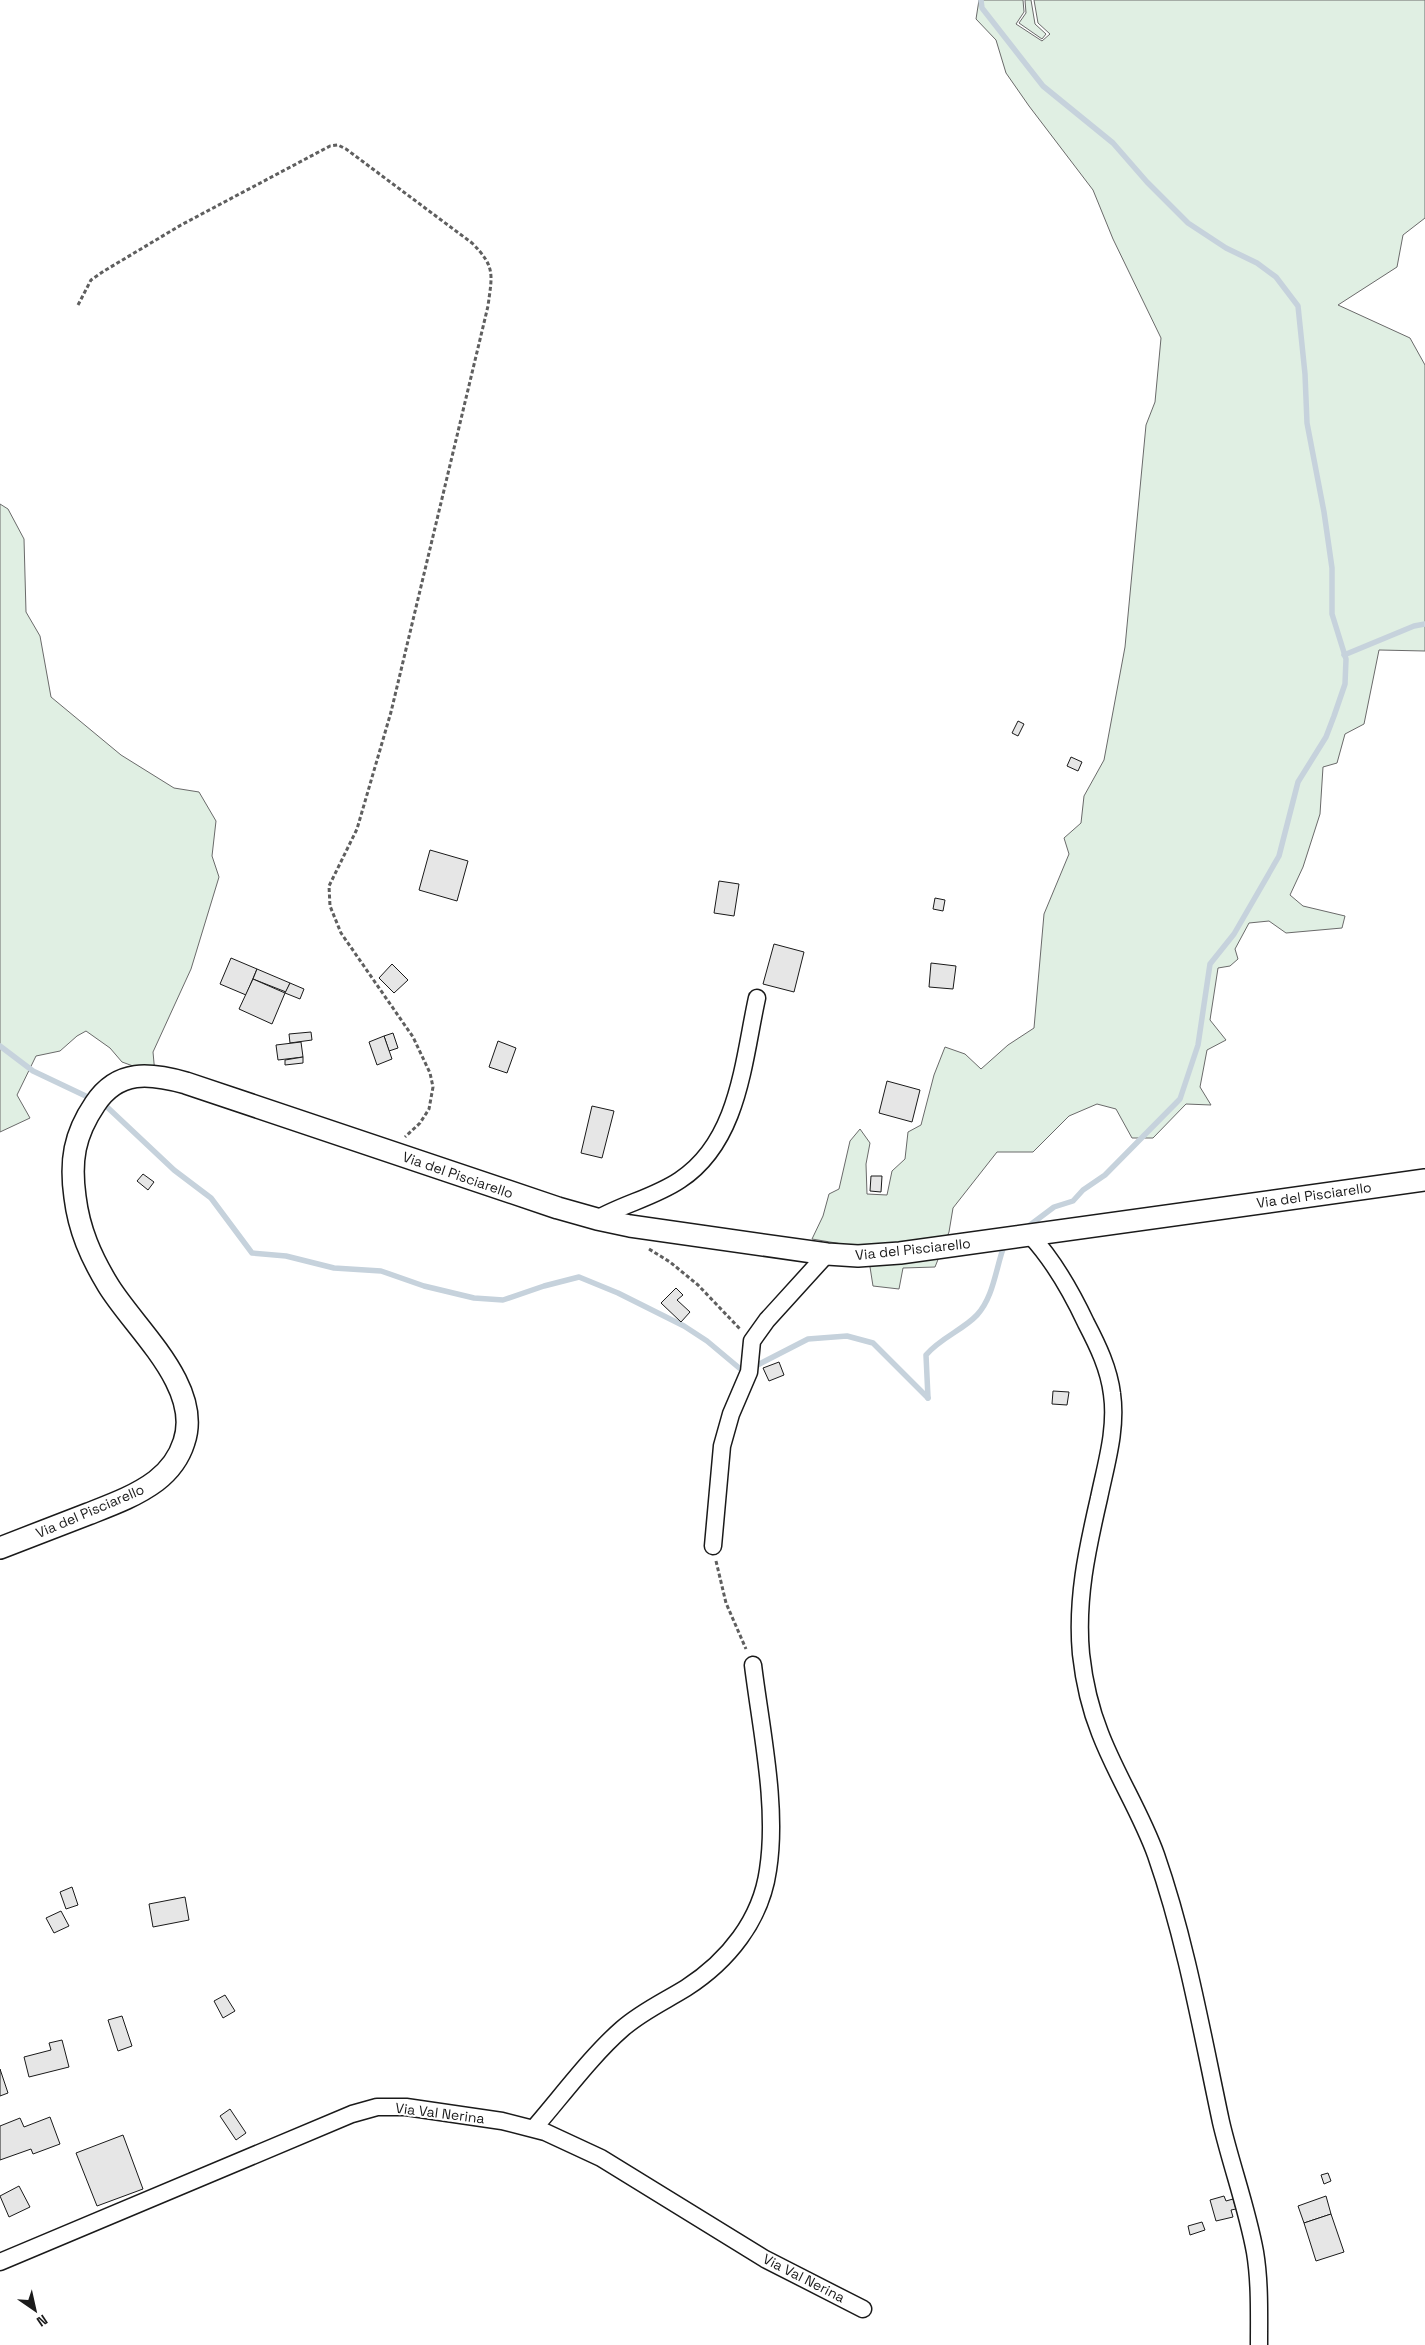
<svg xmlns="http://www.w3.org/2000/svg" width="1425" height="2345" viewBox="0 0 1425 2345" font-family="'Space Grotesk',sans-serif">
<style>
.green{fill:#e0efe3;stroke:#6a6a6a}
.lines{fill:none;stroke-linecap:round;stroke-linejoin:round}
.stream{stroke:#c6d2dc;stroke-width:5.5}
.building{fill:#e6e6e6;stroke:#1a1a1a}
.minor-casing{stroke:#1a1a1a;stroke-width:19}
.tertiary-casing{stroke:#1a1a1a;stroke-width:24}
.path{stroke:#5f5f5f;stroke-width:3;stroke-dasharray:4 2.5;stroke-linecap:butt}
.minor{stroke:#fff;stroke-width:16}
.tertiary{stroke:#fff;stroke-width:21}
.labels{text-anchor:middle;dominant-baseline:central;stroke-width:4;stroke-linejoin:round;paint-order:stroke}
.street-label{font-size:14px;fill:#1a1a1a;stroke:#fff}
</style>
<rect width="100%" height="100%" fill="#fff"/>
<g class="green">
<path d="M 979,0 L 1023,0 L 1024,12 L 1016,24 L 1042,41 L 1050,34 L 1038,23 L 1034,0 L 1425,0 L 1425,218 L 1403,235 L 1397,267 L 1338,305 L 1410,338 L 1425,365 L 1425,651 L 1379,650 L 1364,724 L 1345,734 L 1337,763 L 1323,767 L 1320,814 L 1303,867 L 1290,895 L 1303,906 L 1345,916 L 1342,928 L 1286,933 L 1269,921 L 1249,923 L 1235,949 L 1238,959 L 1230,966 L 1218,968 L 1210,1020 L 1226,1040 L 1207,1050 L 1200,1087 L 1211,1105 L 1186,1104 L 1153,1138 L 1132,1138 L 1116,1109 L 1097,1104 L 1069,1116 L 1033,1152 L 997,1152 L 953,1208 L 949,1232 L 935,1267 L 903,1268 L 899,1289 L 873,1286 L 870,1267 L 842,1244 L 812,1239 L 823,1216 L 829,1194 L 839,1189 L 850,1141 L 860,1129 L 870,1143 L 866,1164 L 867,1194 L 887,1195 L 892,1171 L 905,1159 L 908,1132 L 921,1125 L 934,1075 L 945,1047 L 965,1054 L 981,1069 L 1008,1045 L 1034,1028 L 1044,914 L 1069,854 L 1064,838 L 1081,823 L 1084,796 L 1104,760 L 1125,647 L 1146,425 L 1155,402 L 1161,338 L 1113,239 L 1093,190 L 1029,106 L 1006,73 L 996,40 L 976,19 Z"/>
<path d="M 1025,0 L 1031,0 L 1035,24 L 1046,34 L 1042,39 L 1019,23 L 1026,13 Z"/>
<path d="M 0,504 L 8,509 L 24,539 L 26,612 L 40,636 L 51,697 L 121,755 L 174,788 L 199,792 L 216,821 L 212,856 L 219,877 L 191,969 L 153,1052 L 155,1074 L 122,1062 L 110,1048 L 86,1031 L 77,1036 L 60,1051 L 36,1056 L 17,1095 L 30,1118 L 0,1132 Z"/>
</g>
<g class="lines">
<g class="stream">
<path d="M 981,0 L 982,8 L 1043,86 L 1113,143 L 1147,182 L 1188,223 L 1226,248 L 1257,263 L 1276,277 L 1298,306 L 1305,374 L 1307,423 L 1324,512 L 1332,568 L 1332,614 L 1346,659 L 1345,684 L 1334,716 L 1326,737 L 1298,782 L 1279,856 L 1234,934 L 1210,964 L 1198,1045 L 1180,1099 L 1105,1175 L 1083,1190 L 1073,1201 L 1054,1207 L 1026,1228"/>
<path d="M 1344,655 L 1414,626 L 1425,624"/>
<path d="M 0,1046 L 33,1071 L 92,1099"/>
<path d="M 100,1103 L 106,1106 L 174,1170 L 211,1198 L 252,1253 L 286,1256 L 334,1268 L 381,1271 L 424,1286 L 474,1298 L 503,1300 L 544,1286 L 579,1277 L 618,1293 L 684,1326 L 707,1341 L 744,1372 L 808,1339 L 847,1336 L 873,1343 L 928,1398"/>
<path d="M 928,1398 L 926,1355 C 940,1338 963,1330 977,1315 C 994,1297 996,1266 1005,1243"/>
</g>
</g>
<g class="building">
<path d="M 1018,721 L 1024,724 L 1018,736 L 1012,733 Z"/>
<path d="M 1071,757 L 1082,762 L 1078,771 L 1067,766 Z"/>
<path d="M 430,850 L 468,861 L 457,901 L 419,890 Z"/>
<path d="M 719,881 L 739,884 L 734,916 L 714,913 Z"/>
<path d="M 935,898 L 945,900 L 943,911 L 933,909 Z"/>
<path d="M 774,944 L 804,952 L 794,992 L 763,984 Z"/>
<path d="M 231,958 L 257,969 L 246,995 L 220,984 Z"/>
<path d="M 931,963 L 956,966 L 953,989 L 929,987 Z"/>
<path d="M 392,964 L 408,980 L 394,993 L 379,978 Z"/>
<path d="M 257,969 L 290,983 L 286,992 L 253,979 Z"/>
<path d="M 253,979 L 285,993 L 272,1024 L 239,1009 Z"/>
<path d="M 290,983 L 304,989 L 300,999 L 285,993 Z"/>
<path d="M 311,1032 L 312,1040 L 290,1043 L 289,1034 Z"/>
<path d="M 393,1033 L 398,1048 L 389,1051 L 384,1036 Z"/>
<path d="M 384,1036 L 392,1059 L 377,1065 L 369,1042 Z"/>
<path d="M 498,1041 L 516,1048 L 507,1073 L 489,1067 Z"/>
<path d="M 301,1042 L 303,1057 L 278,1060 L 276,1045 Z"/>
<path d="M 303,1057 L 303,1063 L 285,1065 L 285,1060 Z"/>
<path d="M 887,1081 L 920,1090 L 912,1122 L 879,1113 Z"/>
<path d="M 592,1106 L 614,1111 L 602,1158 L 581,1153 Z"/>
<path d="M 143,1174 L 154,1182 L 148,1190 L 137,1181 Z"/>
<path d="M 871,1176 L 882,1176 L 881,1192 L 870,1191 Z"/>
<path d="M 676,1288 L 683,1295 L 677,1300 L 690,1312 L 681,1322 L 661,1303 Z"/>
<path d="M 779,1362 L 784,1375 L 769,1381 L 763,1368 Z"/>
<path d="M 1053,1391 L 1069,1392 L 1067,1405 L 1052,1404 Z"/>
<path d="M 72,1887 L 78,1905 L 66,1909 L 60,1892 Z"/>
<path d="M 185,1897 L 189,1920 L 153,1927 L 149,1904 Z"/>
<path d="M 61,1911 L 69,1926 L 54,1933 L 46,1918 Z"/>
<path d="M 225,1995 L 235,2011 L 223,2018 L 214,2001 Z"/>
<path d="M 122,2016 L 132,2046 L 118,2051 L 108,2020 Z"/>
<path d="M 62,2040 L 69,2067 L 29,2077 L 24,2057 L 51,2050 L 49,2043 Z"/>
<path d="M 0,2069 L 8,2093 L 0,2096 Z"/>
<path d="M 230,2109 L 246,2133 L 236,2140 L 220,2116 Z"/>
<path d="M 50,2117 L 60,2144 L 33,2154 L 31,2149 L 0,2160 L 0,2126 L 20,2118 L 24,2127 Z"/>
<path d="M 123,2135 L 143,2189 L 97,2206 L 76,2153 Z"/>
<path d="M 1328,2173 L 1331,2181 L 1324,2184 L 1321,2175 Z"/>
<path d="M 19,2186 L 30,2207 L 9,2217 L 0,2196 Z"/>
<path d="M 1224,2196 L 1226,2201 L 1233,2199 L 1236,2209 L 1231,2210 L 1233,2217 L 1216,2221 L 1210,2200 Z"/>
<path d="M 1326,2196 L 1331,2214 L 1304,2223 L 1298,2206 Z"/>
<path d="M 1331,2214 L 1344,2252 L 1316,2261 L 1304,2223 Z"/>
<path d="M 1202,2222 L 1205,2230 L 1190,2235 L 1188,2226 Z"/>
</g>
<g class="lines">
<g class="minor-casing">
<g id="minor">
<path d="M 597,1219 C 623,1204 655,1197 680,1180 C 739,1141 743,1062 757,998"/>
<path d="M 1030,1235 C 1054,1261 1071,1291 1086,1323 C 1098,1346 1109,1369 1112,1394 C 1117,1429 1106,1464 1099,1498 C 1087,1550 1076,1600 1081,1654 C 1084,1681 1090,1708 1100,1733 C 1116,1775 1141,1813 1156,1855 C 1186,1941 1202,2033 1221,2122 C 1231,2165 1247,2208 1255,2252 C 1260,2282 1259,2314 1259,2345"/>
<path d="M 713,1546 L 722,1446 L 731,1414 L 749,1372 L 752,1341 L 767,1320 L 827,1254"/>
<path d="M 534,2128 C 561,2097 592,2055 622,2029 C 641,2012 665,2001 686,1988 C 728,1961 761,1920 768,1870 C 778,1806 761,1730 753,1665"/>
<path d="M 0,2262 L 352,2114 L 377,2107 L 406,2107 L 502,2121 L 545,2132 L 601,2158 L 765,2259 L 863,2309"/>
</g>
</g>
<g class="tertiary-casing">
<path id="tertiary" d="M 0,1548 C 29,1537 59,1525 88,1514 C 111,1505 136,1496 156,1481 C 169,1471 179,1458 184,1442 C 203,1386 134,1328 108,1285 C 91,1257 79,1230 75,1197 C 70,1161 74,1135 95,1104 C 118,1069 150,1073 186,1083 L 558,1208 L 597,1219 L 630,1226 L 827,1254 L 858,1256 L 900,1253 L 1425,1180"/>
</g>
<g class="path">
<path d="M 78,305 L 91,280 L 104,271 L 181,225 L 330,146 L 338,145 L 346,149 L 472,243 C 496,267 492,275 488,306 L 391,712 L 357,829 L 329,886 L 330,906 L 341,933 L 413,1037 L 430,1073 L 433,1087 L 429,1109 L 420,1123 L 405,1137"/>
<path d="M 649,1249 L 670,1262 L 698,1285 L 740,1329"/>
<path d="M 716,1561 L 726,1603 L 746,1649"/>
</g>
<use href="#minor" class="minor"/>
<use href="#tertiary" class="tertiary"/>
</g>
<g class="labels">
<g class="street-label">
<text transform="translate(458 1175) rotate(19)">Via del Pisciarello</text>
<text transform="translate(1314 1195) rotate(-8)">Via del Pisciarello</text>
<text transform="translate(913 1249) rotate(-6)">Via del Pisciarello</text>
<text transform="translate(90 1511) rotate(-23)">Via del Pisciarello</text>
<text transform="translate(440 2113) rotate(7)">Via Val Nerina</text>
<text transform="translate(804 2278) rotate(27)">Via Val Nerina</text>
</g>
</g>
<g transform="translate(35 2310) rotate(146)" stroke="#ffffff" stroke-width="4" paint-order="stroke">
<path d="M0-4L9 19L0 12L-9 19Z" fill="#1a1a1a"/>
<text y="-8" font-size="14" font-weight="bold" text-anchor="middle" fill="#1a1a1a">N</text>
</g>
</svg>
